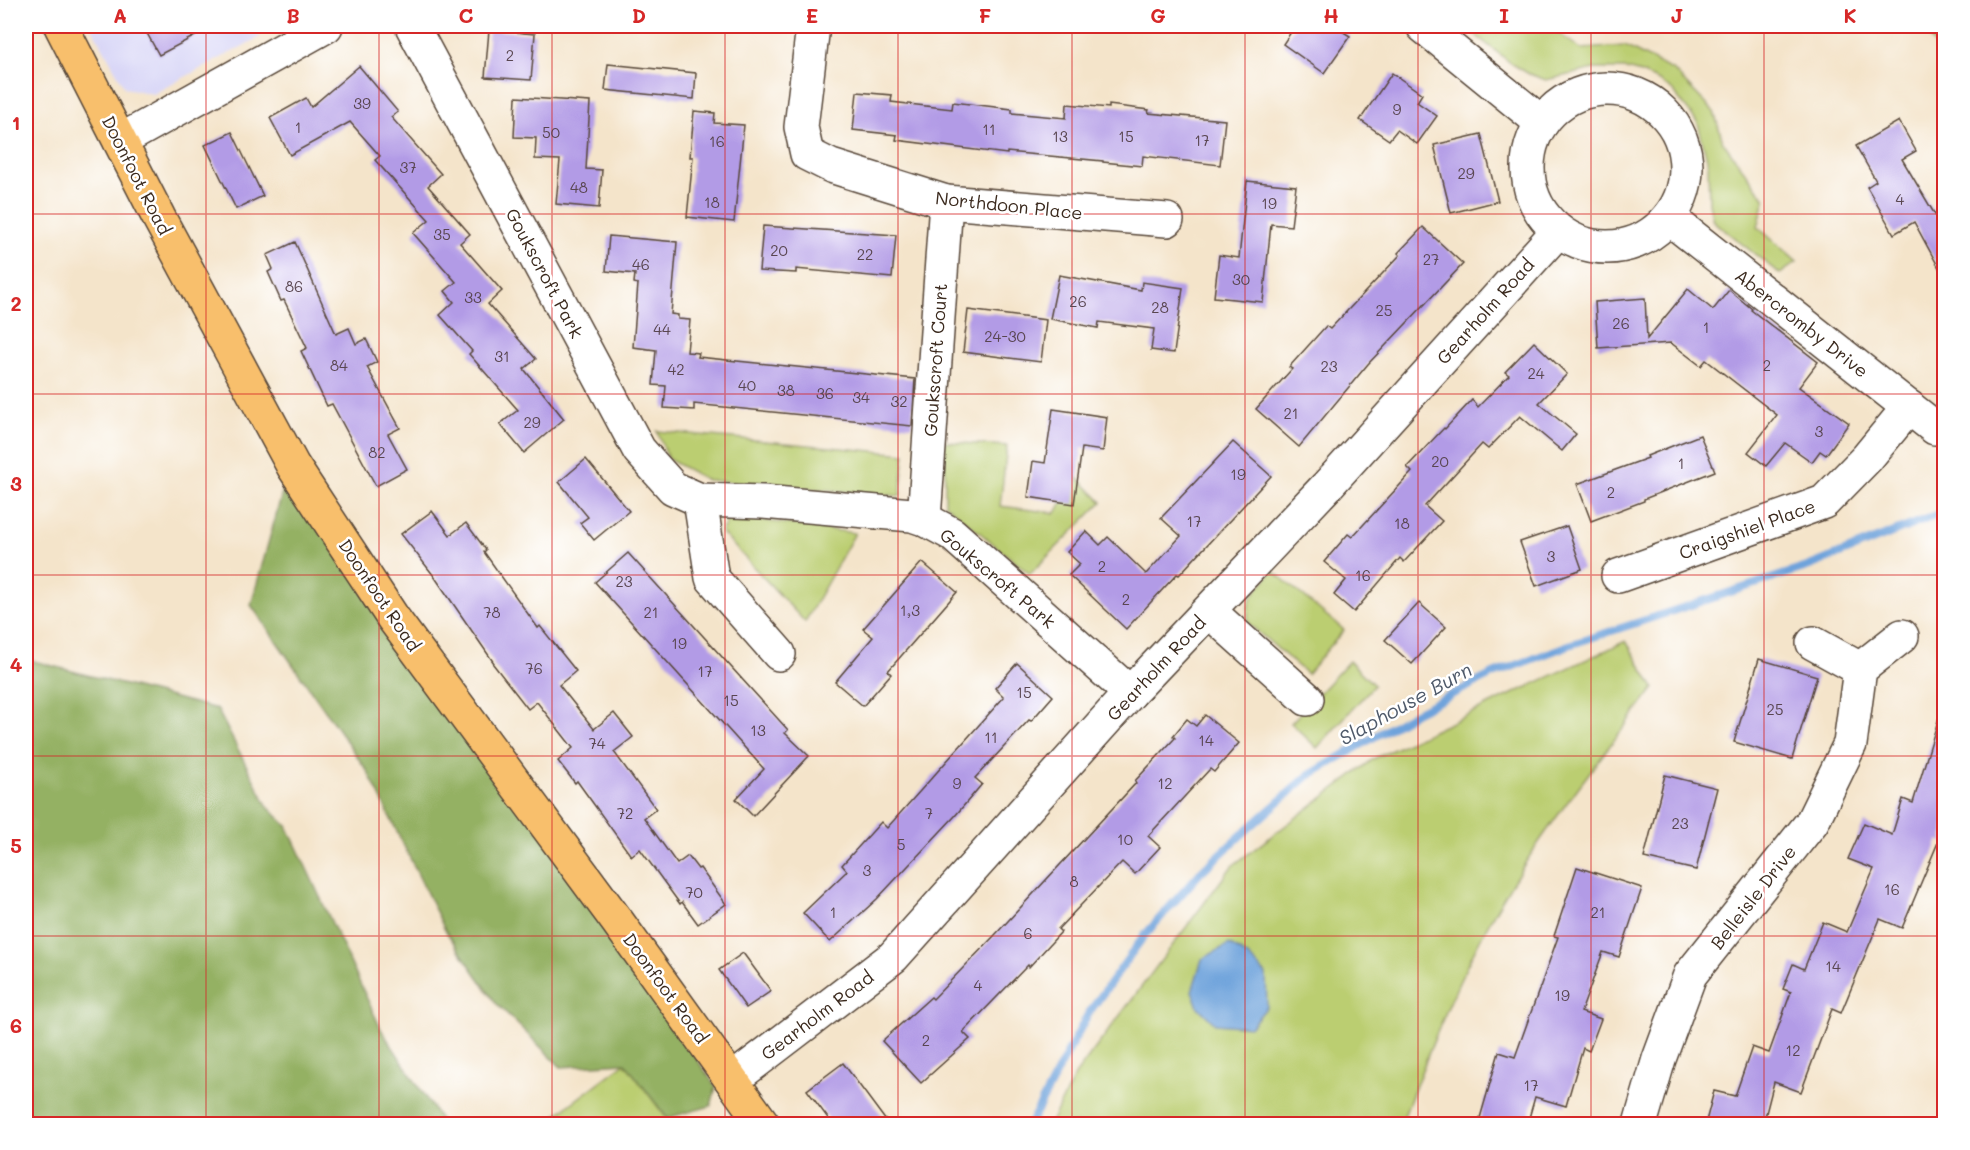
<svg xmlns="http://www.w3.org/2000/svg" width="1970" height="1150" viewBox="0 0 1970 1150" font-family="Mali,sans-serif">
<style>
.built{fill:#d9d7f7}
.green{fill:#bbce71;stroke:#7b7c48;stroke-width:1.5}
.forest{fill:#94b163;stroke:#686e40;stroke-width:1.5}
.water{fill:#6ea3db;stroke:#54667c;stroke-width:1.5}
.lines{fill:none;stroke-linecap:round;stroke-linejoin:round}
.stream{stroke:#6ea3db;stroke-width:8}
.building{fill:#b29be6}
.minor-casing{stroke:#574638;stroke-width:36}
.major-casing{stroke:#574638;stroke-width:36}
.minor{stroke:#fff;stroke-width:33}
.major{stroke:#f8bf6c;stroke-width:33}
.grid{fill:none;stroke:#d62828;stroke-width:1.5;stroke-opacity:0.55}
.labels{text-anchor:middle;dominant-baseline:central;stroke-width:5;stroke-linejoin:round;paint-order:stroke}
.number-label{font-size:15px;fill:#594650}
.street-label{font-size:18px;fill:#3b2a1e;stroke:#fff}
.water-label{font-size:20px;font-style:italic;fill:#4f5a6a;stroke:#fff}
.neatline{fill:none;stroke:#d62828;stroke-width:2}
.grid-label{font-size:20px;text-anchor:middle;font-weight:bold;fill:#d62828}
</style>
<rect width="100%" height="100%" fill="#fff"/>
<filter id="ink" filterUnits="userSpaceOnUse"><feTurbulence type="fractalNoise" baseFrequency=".0167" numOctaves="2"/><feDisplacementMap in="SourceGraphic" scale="12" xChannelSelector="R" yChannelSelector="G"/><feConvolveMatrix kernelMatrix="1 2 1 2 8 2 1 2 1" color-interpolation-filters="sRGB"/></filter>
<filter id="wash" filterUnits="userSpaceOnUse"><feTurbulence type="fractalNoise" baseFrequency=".008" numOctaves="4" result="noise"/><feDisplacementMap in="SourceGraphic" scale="24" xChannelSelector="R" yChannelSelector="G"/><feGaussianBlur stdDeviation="1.35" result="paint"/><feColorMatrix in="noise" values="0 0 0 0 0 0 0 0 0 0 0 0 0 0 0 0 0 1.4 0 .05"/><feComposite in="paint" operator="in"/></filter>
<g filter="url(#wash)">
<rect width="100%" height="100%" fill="#f4e4ca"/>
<path class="built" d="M 91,26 L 254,26 L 260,37 L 153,94 L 125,88 Z"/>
<g class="green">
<path d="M 1464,26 L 1548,26 L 1581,49 L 1625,46 L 1674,71 L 1714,112 L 1723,142 L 1765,199 L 1758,227 L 1797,262 L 1780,274 L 1713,221 L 1709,203 L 1708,164 L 1698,123 L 1673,91 L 1659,81 L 1641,73 L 1626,69 L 1594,69 L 1546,80 L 1529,74 L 1512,64 Z"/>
<path d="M 1922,26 L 1944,26 L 1944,59 L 1924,28 Z"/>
<path d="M 657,431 L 905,454 L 900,496 L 707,480 L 668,459 Z"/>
<path d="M 945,442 L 1007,446 L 1000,506 L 1056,513 L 1076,476 L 1102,502 L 1030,574 L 945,504 Z"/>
<path d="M 730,516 L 855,533 L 805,622 L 721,532 Z"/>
<path d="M 1273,571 L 1344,630 L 1307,674 L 1249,624 C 1243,599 1258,589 1273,571 Z"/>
<path d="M 1626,641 L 1654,688 C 1594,767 1531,844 1484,932 C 1451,994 1426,1059 1401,1124 L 1050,1124 L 1076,1074 L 1232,866 L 1375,758 Z"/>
<path d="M 1349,661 L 1374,685 L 1317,748 L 1291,723 Z"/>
<path d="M 625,1063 L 671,1124 L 544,1124 Z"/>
</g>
<g class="forest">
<path d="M 289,468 L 716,1087 L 711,1106 L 667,1118 L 625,1063 L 561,1067 L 496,1003 L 445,930 L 368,772 L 251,605 Z"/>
<path d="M 26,659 L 217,709 L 268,807 L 287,826 L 382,1031 L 443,1124 L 26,1124 Z"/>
</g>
<path class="water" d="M 1229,944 L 1248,956 L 1266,974 L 1267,1007 L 1250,1027 L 1215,1024 L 1198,1007 L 1192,991 L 1202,959 Z"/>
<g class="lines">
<path class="stream" d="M 1030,1124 L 1088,1014 L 1144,936 L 1201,872 L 1250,827 L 1308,776 L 1415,713 L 1493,674 L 1569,645 L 1807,567 L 1944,512"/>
</g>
<g id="blocks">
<g class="building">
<path d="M 143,26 L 214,26 L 159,55 Z"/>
<path d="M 1295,26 L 1334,26 L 1350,36 L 1324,73 L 1283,44 Z"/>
<path d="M 489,30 L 535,34 L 531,80 L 485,77 Z"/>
<path d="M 608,64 L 696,73 L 694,99 L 605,90 Z"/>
<path d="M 359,66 L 398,112 L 391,117 L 441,174 L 428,186 L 470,234 L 460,243 L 502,291 L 488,304 L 536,359 L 524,369 L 564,419 L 524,453 L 500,424 L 518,410 L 469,354 L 472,351 L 440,315 L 454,302 L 445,291 L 456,282 L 413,233 L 429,220 L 375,160 L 380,156 L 350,122 L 290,155 L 270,118 L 306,98 L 311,107 Z"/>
<path d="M 1392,73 L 1422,94 L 1417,102 L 1437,116 L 1417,144 L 1397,130 L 1389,140 L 1360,120 Z"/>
<path d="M 857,92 L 892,95 L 891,102 L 952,109 L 953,102 L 1012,109 L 1012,113 L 1066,118 L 1067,104 L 1109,108 L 1109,105 L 1149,110 L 1148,113 L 1225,120 L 1220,165 L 1143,156 L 1142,166 L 1103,162 L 1103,161 L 1007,152 L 1007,154 L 896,140 L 897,135 L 853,130 Z"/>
<path d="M 516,97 L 590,102 L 586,169 L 602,170 L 599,208 L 556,204 L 560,160 L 535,159 L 536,138 L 514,137 Z"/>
<path d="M 694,111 L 715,113 L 714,123 L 744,125 L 734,222 L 687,217 L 693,157 L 690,157 Z"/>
<path d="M 1899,121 L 1916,151 L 1902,159 L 1944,230 L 1944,277 L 1914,222 L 1894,234 L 1867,187 L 1876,181 L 1856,146 Z"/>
<path d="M 232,132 L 263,196 L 236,209 L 205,145 Z"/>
<path d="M 1481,134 L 1498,201 L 1451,213 L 1434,145 Z"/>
<path d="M 1247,181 L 1296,186 L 1291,226 L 1271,224 L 1263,302 L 1214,297 L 1219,255 L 1239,258 Z"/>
<path d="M 763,226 L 896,235 L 892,278 L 796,269 L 796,273 L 759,271 Z"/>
<path d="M 1423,227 L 1463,264 L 1368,364 L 1299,447 L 1256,409 L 1292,369 L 1289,367 L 1326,326 L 1330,329 L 1400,255 L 1398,253 Z"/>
<path d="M 609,236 L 677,242 L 671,314 L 678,315 L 678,319 L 690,320 L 687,352 L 699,353 L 698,357 L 915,379 L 912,426 L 694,404 L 694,410 L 664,408 L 666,386 L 653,385 L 656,350 L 633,347 L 638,284 L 634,283 L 635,274 L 606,271 Z"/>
<path d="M 295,242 L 336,334 L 349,328 L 356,344 L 366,339 L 377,362 L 367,367 L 400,428 L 388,434 L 407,469 L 376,486 L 332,404 L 327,406 L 301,351 L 307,348 L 284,300 L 281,301 L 268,272 L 273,269 L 267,255 Z"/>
<path d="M 1059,275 L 1141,290 L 1142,282 L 1183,288 L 1174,353 L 1151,350 L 1154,329 L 1099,322 L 1098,328 L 1050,319 Z"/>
<path d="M 1688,289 L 1713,310 L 1729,290 L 1752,309 L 1751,310 L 1818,362 L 1799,387 L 1849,423 L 1826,455 L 1820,451 L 1812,462 L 1785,443 L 1766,466 L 1748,452 L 1777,415 L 1706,360 L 1701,366 L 1671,343 L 1598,348 L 1595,302 L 1645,298 L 1647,339 Z"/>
<path d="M 968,310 L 1046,320 L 1041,362 L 963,352 Z"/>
<path d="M 1534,342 L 1567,374 L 1539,403 L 1576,434 L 1562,451 L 1520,416 L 1488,449 L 1482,444 L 1425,506 L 1442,521 L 1404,562 L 1400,558 L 1354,612 L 1334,595 L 1346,580 L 1324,562 L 1348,534 L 1352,537 L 1412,472 L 1407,467 L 1444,428 L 1445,429 L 1472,400 L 1478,407 L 1509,375 L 1505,372 Z"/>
<path d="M 1053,409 L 1107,417 L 1103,451 L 1082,448 L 1074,504 L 1028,497 L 1033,461 L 1045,463 Z"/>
<path d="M 1700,435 L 1715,471 L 1644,499 L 1644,501 L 1591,521 L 1577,484 L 1648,458 L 1647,456 Z"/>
<path d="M 1233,442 L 1271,476 L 1179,575 L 1177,574 L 1126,629 L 1069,575 L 1080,564 L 1067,552 L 1086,531 L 1100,545 L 1108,537 L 1146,574 L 1181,536 L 1161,518 Z"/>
<path d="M 586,459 L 629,511 L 594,540 L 580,523 L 588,517 L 559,482 Z"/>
<path d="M 432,511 L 450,535 L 466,523 L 486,550 L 484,552 L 538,628 L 540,626 L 576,671 L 559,685 L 594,729 L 614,713 L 633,737 L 614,752 L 656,809 L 644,818 L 677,864 L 688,856 L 698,869 L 700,868 L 726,904 L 698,924 L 682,902 L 680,904 L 640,849 L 631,856 L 577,781 L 575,783 L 558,761 L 573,748 L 537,702 L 528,709 L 493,664 L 494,663 L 434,576 L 401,534 Z"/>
<path d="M 1567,526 L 1582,569 L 1536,586 L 1520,542 Z"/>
<path d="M 628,553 L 788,730 L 785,733 L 809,756 L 753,816 L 736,799 L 764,769 L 595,582 Z"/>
<path d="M 922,562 L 957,592 L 888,671 L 891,674 L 863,706 L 835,682 L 873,637 L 863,629 Z"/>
<path d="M 1419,603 L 1446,627 L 1412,664 L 1385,640 Z"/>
<path d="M 1759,659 L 1817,676 L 1792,759 L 1734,742 Z"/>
<path d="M 1017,663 L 1053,696 L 1031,721 L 1029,720 L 975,778 L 982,784 L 955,816 L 877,899 L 830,942 L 803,913 L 847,871 L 842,865 L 881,822 L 887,828 L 1004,697 L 995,688 Z"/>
<path d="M 1205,715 L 1239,743 L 1214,772 L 1210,769 L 1148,836 L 1160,847 L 1135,874 L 1122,862 L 1058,929 L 1061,932 L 1029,967 L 1028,965 L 963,1032 L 970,1039 L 921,1083 L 882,1041 L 931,997 L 933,999 L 995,935 L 1136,783 L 1135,781 L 1175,738 L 1173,736 L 1187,719 L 1196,726 Z"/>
<path d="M 1939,717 L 1944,718 L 1944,842 L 1939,840 L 1902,928 L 1880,919 L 1841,1013 L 1832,1009 L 1801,1092 L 1774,1082 L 1763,1125 L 1705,1125 L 1714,1091 L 1735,1096 L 1752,1047 L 1769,1053 L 1791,992 L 1783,989 L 1793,964 L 1804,969 L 1823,922 L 1847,932 L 1874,869 L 1848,859 L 1864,823 L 1892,835 L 1903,799 L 1913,803 Z"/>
<path d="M 1665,775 L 1717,788 L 1696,870 L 1644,858 Z"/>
<path d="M 1577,867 L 1642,888 L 1619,957 L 1603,952 L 1581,1012 L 1601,1019 L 1589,1051 L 1583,1048 L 1566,1106 L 1535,1097 L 1527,1125 L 1478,1125 L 1499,1052 L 1515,1057 L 1558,937 L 1554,936 Z"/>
<path d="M 743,953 L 771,991 L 746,1008 L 719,970 Z"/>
<path d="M 843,1063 L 889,1125 L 833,1125 L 807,1090 Z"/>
</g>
</g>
</g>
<g filter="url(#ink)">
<use href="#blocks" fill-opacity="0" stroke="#574638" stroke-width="1.5"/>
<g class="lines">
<g class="minor-casing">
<g id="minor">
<path d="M 412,26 L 639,450 L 673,488 L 700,500 L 763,502 L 912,515 L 924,519 L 952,534 L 1130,693"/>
<path d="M 813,26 L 801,127 L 807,154 L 831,166 L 946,202 L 1167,220"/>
<path d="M 1423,26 L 1542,123"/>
<circle cx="1607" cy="168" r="79"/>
<path d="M 120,141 L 326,26"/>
<path d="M 1669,218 L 1935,428"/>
<path d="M 700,500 L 712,578 L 779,654"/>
<path d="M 924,519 L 946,202"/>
<path d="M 1618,576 L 1824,502 L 1867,458 L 1909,407"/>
<path d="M 1209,611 L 1307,699"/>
<path d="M 1813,643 L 1860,669"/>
<path d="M 732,1080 L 893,957 L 1130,693 L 1326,487 L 1558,231"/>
<path d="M 1640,1124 L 1659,1059 L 1690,975 L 1812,822 L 1850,744 L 1860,669 L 1902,636"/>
</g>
</g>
<g class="major-casing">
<path id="major" d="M 61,26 L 159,218 L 293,466 L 393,618 L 617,921 L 763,1124"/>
</g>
<use href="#minor" class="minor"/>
<use href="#major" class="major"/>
</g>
</g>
<path class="grid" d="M 206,26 L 206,1124M 379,26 L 379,1124M 552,26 L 552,1124M 725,26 L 725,1124M 898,26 L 898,1124M 1072,26 L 1072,1124M 1245,26 L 1245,1124M 1418,26 L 1418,1124M 1591,26 L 1591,1124M 1764,26 L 1764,1124M 26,214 L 1944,214M 26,394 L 1944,394M 26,575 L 1944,575M 26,756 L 1944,756M 26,936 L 1944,936"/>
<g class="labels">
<g class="number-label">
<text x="510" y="55">2</text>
<text x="362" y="103">39</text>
<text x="1397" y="109">9</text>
<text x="298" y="127">1</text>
<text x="989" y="129">11</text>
<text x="551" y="132">50</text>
<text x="1060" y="136">13</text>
<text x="1126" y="136">15</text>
<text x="1202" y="140">17</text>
<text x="717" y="141">16</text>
<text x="408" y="167">37</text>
<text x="1466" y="173">29</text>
<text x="579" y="187">48</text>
<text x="1900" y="199">4</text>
<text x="712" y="202">18</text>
<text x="1269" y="203">19</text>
<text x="442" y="234">35</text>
<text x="779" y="250">20</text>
<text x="865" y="254">22</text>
<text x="1431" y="259">27</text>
<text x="641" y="264">46</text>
<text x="1241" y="279">30</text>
<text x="294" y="286">86</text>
<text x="473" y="297">33</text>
<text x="1078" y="301">26</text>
<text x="1160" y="307">28</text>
<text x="1384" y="310">25</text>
<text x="1621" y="323">26</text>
<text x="1706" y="327">1</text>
<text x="662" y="329">44</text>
<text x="1005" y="336">24-30</text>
<text x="502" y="356">31</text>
<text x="339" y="365">84</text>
<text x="1767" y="365">2</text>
<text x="1329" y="366">23</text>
<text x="676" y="369">42</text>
<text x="1536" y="373">24</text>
<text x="747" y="385">40</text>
<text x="786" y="390">38</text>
<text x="825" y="393">36</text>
<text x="861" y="397">34</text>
<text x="899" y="401">32</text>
<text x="1291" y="413">21</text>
<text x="532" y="422">29</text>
<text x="1819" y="431">3</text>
<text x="377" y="452">82</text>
<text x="1440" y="461">20</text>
<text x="1681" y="463">1</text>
<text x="1238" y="474">19</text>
<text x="1611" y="492">2</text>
<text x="1194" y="521">17</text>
<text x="1402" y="523">18</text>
<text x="1551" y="556">3</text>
<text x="1102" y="566">2</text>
<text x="1363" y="575">16</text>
<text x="624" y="581">23</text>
<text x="1126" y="599">2</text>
<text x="910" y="610">1,3</text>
<text x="492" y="612">78</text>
<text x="651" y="612">21</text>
<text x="679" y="643">19</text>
<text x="534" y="668">76</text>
<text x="705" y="671">17</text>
<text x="1024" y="692">15</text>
<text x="731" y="700">15</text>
<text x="1775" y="709">25</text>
<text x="758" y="730">13</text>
<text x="991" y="737">11</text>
<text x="1206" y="740">14</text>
<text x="597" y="743">74</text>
<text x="957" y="783">9</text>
<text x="1165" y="783">12</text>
<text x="625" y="813">72</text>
<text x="929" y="813">7</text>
<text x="1680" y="823">23</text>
<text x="1125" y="839">10</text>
<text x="901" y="844">5</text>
<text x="867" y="870">3</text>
<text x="1074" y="881">8</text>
<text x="1892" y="889">16</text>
<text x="694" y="892">70</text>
<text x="833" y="912">1</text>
<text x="1598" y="912">21</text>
<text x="1028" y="933">6</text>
<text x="1833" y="966">14</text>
<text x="978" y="985">4</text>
<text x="1562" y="995">19</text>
<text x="926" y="1040">2</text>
<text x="1793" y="1050">12</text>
<text x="1531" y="1085">17</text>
</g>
<g class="street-label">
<text transform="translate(137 175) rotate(63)">Doonfoot Road</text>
<text transform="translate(1009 205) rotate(6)">Northdoon Place</text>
<text transform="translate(545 273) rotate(62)">Goukscroft Park</text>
<text transform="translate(1485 311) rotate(-48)">Gearholm Road</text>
<text transform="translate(1802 323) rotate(38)">Abercromby Drive</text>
<text transform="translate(935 360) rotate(-86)">Goukscroft Court</text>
<text transform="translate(1747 529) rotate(-20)">Craigshiel Place</text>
<text transform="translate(998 578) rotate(40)">Goukscroft Park</text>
<text transform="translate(380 595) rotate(56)">Doonfoot Road</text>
<text transform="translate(1156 668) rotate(-47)">Gearholm Road</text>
<text transform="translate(1753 897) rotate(-52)">Belleisle Drive</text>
<text transform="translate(666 988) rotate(54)">Doonfoot Road</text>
<text transform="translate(817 1015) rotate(-37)">Gearholm Road</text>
</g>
<g class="water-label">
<text transform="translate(1405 703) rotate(-29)">Slaphouse Burn</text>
</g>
</g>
<rect width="1970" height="1150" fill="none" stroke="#fff" stroke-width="66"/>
<rect x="33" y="33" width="1904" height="1084" class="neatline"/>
<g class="grid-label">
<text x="120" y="23">A</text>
<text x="293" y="23">B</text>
<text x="466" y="23">C</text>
<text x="639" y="23">D</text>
<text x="812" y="23">E</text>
<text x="985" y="23">F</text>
<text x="1158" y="23">G</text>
<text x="1331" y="23">H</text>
<text x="1504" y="23">I</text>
<text x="1677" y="23">J</text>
<text x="1850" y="23">K</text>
<text x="16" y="130">1</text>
<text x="16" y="311">2</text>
<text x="16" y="491">3</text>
<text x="16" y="672">4</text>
<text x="16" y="853">5</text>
<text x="16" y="1033">6</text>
</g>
</svg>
